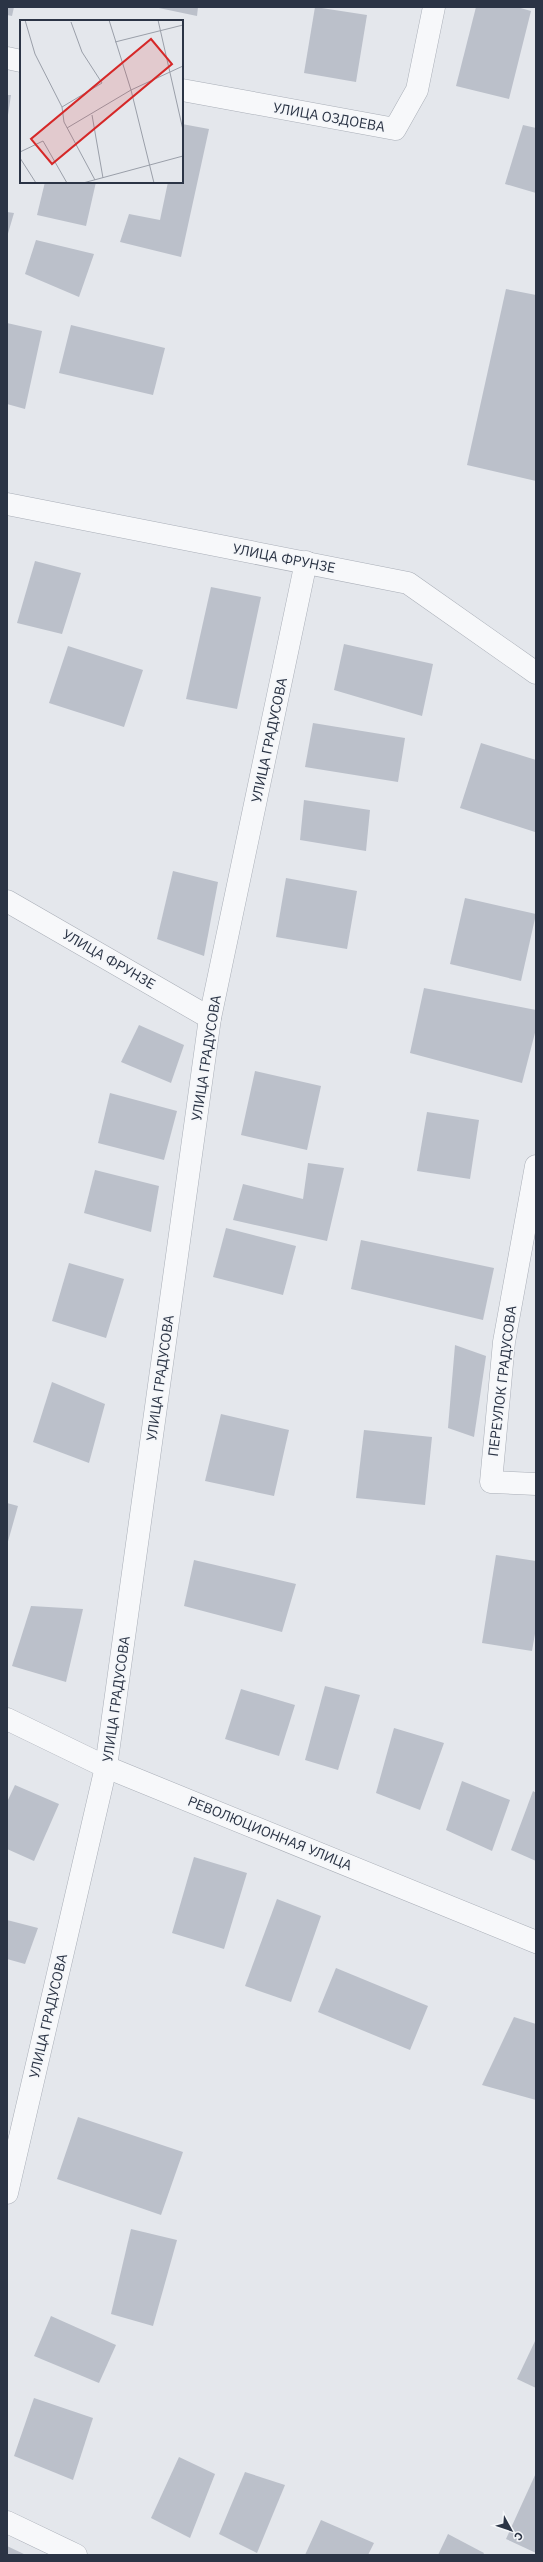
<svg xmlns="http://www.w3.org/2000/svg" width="543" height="2562" viewBox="0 0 543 2562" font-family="'IBM Plex Sans',sans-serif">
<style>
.building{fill:#bbc0ca}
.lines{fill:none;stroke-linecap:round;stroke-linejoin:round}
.minor-casing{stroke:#a9aeb7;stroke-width:23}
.minor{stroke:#f7f8fa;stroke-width:22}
.labels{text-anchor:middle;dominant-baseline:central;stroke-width:3;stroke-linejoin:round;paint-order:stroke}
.street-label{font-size:14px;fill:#2b3445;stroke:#f4f6f9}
.inset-road{fill:none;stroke:#9a9fa9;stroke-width:1}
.view{fill:#d62828;fill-opacity:0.15;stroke:#d62828;stroke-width:2}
.inset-edge{fill:none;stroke:#2b3445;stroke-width:2}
</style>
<rect width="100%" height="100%" fill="#e4e7ec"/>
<g class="building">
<path d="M 7,7 L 14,7 L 12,16 L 7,15 Z"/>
<path d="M 154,7 L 198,7 L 197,16 Z"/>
<path d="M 315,7 L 367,15 L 356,82 L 304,73 Z"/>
<path d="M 476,7 L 517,7 L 531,11 L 509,99 L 456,86 Z"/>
<path d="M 7,95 L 11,95 L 8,115 L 7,115 Z"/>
<path d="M 182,124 L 209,129 L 181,257 L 120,242 L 129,214 L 160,220 L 168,182 L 182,182 Z"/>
<path d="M 523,125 L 536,128 L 536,193 L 505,184 Z"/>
<path d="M 45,182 L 96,182 L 86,226 L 37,215 Z"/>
<path d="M 7,212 L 14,213 L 7,237 Z"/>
<path d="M 36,240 L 94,254 L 79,297 L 25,274 Z"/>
<path d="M 506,289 L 536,295 L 536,481 L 467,465 Z"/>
<path d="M 7,323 L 42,331 L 25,409 L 7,404 Z"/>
<path d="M 71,325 L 165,348 L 153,395 L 59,373 Z"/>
<path d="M 35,561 L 81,573 L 62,634 L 17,623 Z"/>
<path d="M 211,587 L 261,597 L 237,709 L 186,699 Z"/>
<path d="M 344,644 L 433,664 L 422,716 L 334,690 Z"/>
<path d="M 68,646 L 143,670 L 124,727 L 49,703 Z"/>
<path d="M 313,723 L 405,738 L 398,782 L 305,767 Z"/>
<path d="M 481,743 L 536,760 L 535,832 L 460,808 Z"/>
<path d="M 304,800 L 370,810 L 366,851 L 300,840 Z"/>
<path d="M 173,871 L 218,882 L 204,956 L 157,939 Z"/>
<path d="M 286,878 L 357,891 L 347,949 L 276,937 Z"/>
<path d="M 465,898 L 536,914 L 521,981 L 450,964 Z"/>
<path d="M 424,988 L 536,1010 L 536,1029 L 522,1083 L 410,1053 Z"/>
<path d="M 139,1025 L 184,1045 L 171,1083 L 121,1062 Z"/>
<path d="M 255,1071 L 321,1086 L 307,1150 L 241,1135 Z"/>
<path d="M 110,1093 L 177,1111 L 164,1160 L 98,1143 Z"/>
<path d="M 427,1112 L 479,1120 L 470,1179 L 417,1171 Z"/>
<path d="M 308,1163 L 344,1168 L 327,1241 L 233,1220 L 243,1184 L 303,1199 Z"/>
<path d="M 95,1170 L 159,1186 L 151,1232 L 84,1213 Z"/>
<path d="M 226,1228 L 296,1246 L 283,1295 L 213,1277 Z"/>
<path d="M 361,1240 L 494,1268 L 483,1320 L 351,1289 Z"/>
<path d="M 69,1263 L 124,1279 L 106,1338 L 52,1321 Z"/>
<path d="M 455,1345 L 486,1356 L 474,1437 L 448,1428 Z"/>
<path d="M 52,1382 L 105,1404 L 89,1463 L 33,1442 Z"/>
<path d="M 221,1414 L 289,1430 L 274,1496 L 205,1481 Z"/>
<path d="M 364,1430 L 432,1437 L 425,1505 L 356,1498 Z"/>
<path d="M 7,1503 L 18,1506 L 7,1545 Z"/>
<path d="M 496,1555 L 536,1561 L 536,1628 L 532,1651 L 482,1643 Z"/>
<path d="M 194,1560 L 296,1584 L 282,1632 L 184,1606 Z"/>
<path d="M 31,1606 L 83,1609 L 66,1682 L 12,1666 Z"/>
<path d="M 325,1686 L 360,1695 L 338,1770 L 305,1760 Z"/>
<path d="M 241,1689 L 295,1705 L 279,1756 L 225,1739 Z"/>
<path d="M 394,1728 L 444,1743 L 420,1810 L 376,1793 Z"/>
<path d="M 462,1781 L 510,1800 L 492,1851 L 446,1830 Z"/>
<path d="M 15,1785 L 59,1804 L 34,1861 L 7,1849 L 7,1802 Z"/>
<path d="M 533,1791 L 536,1793 L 536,1861 L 511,1850 Z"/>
<path d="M 194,1857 L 247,1873 L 224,1949 L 172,1933 Z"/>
<path d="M 277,1899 L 321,1916 L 291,2002 L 245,1986 Z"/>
<path d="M 7,1920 L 38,1928 L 25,1964 L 7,1959 Z"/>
<path d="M 336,1968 L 428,2006 L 410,2050 L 318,2012 Z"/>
<path d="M 514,2017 L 536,2024 L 536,2100 L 482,2085 Z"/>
<path d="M 78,2117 L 183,2152 L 161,2215 L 57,2179 Z"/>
<path d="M 131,2229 L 177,2240 L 153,2326 L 111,2314 Z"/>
<path d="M 51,2316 L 116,2345 L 99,2383 L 34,2356 Z"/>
<path d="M 536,2339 L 536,2388 L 517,2379 Z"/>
<path d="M 34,2398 L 93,2418 L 73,2480 L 14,2456 Z"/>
<path d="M 179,2457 L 215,2474 L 190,2538 L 151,2518 Z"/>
<path d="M 245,2472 L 285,2485 L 257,2553 L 219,2534 Z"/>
<path d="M 536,2473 L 536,2553 L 506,2539 Z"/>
<path d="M 321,2520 L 374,2543 L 368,2555 L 305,2555 Z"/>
<path d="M 448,2534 L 484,2553 L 483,2555 L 438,2555 Z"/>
<path d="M 7,2546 L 26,2555 L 7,2555 Z"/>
</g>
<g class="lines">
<g class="minor-casing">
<g id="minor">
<path d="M 7,58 L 21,61"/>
<path d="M 182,90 L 395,129 L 417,90 L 434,7"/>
<path d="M 7,504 L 408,583 L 536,673"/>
<path d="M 7,901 L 210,1018"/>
<path d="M 536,1166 L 504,1342 L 491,1482 L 536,1484"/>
<path d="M 7,1719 L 106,1767 L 536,1942"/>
<path d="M 7,2193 L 106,1767 L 210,1018 L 306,562"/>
<path d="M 7,2522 L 76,2555"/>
</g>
</g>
<use href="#minor" class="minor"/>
</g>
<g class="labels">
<g class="street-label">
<text transform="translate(329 117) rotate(10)">УЛИЦА ОЗДОЕВА</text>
<text transform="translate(284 558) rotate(11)">УЛИЦА ФРУНЗЕ</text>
<text transform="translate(269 740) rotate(-78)">УЛИЦА ГРАДУСОВА</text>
<text transform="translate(109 959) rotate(30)">УЛИЦА ФРУНЗЕ</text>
<text transform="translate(206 1058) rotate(-81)">УЛИЦА ГРАДУСОВА</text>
<text transform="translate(160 1378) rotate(-82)">УЛИЦА ГРАДУСОВА</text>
<text transform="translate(502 1381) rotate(-83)">ПЕРЕУЛОК ГРАДУСОВА</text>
<text transform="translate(116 1699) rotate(-82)">УЛИЦА ГРАДУСОВА</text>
<text transform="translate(270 1833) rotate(22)">РЕВОЛЮЦИОННАЯ УЛИЦА</text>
<text transform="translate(48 2016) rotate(-77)">УЛИЦА ГРАДУСОВА</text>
</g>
</g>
<g transform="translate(20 20)">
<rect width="163" height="163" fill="#e4e7ec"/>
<path class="inset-road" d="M 5,0 L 15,34 L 42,87 L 44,102 L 75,160M 89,0 L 111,70 L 134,163M 138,0 L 163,110M 95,22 L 163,5M 42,87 L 82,63 L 62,32 L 51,2M 72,95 L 83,158M 47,108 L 111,70 L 163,46M 0,132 L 23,121 L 47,163M 0,138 L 16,163M 63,163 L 163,136"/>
<path class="view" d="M 131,19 L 152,44 L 32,144 L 11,119 Z"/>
<rect width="163" height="163" class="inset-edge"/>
</g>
<rect width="543" height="2562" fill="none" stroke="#2b3445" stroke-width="16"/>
<g transform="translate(511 2530) rotate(130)" stroke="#f4f6f9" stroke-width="3" paint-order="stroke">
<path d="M0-3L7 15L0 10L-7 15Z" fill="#2b3445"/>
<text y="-6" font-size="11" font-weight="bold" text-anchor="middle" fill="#2b3445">С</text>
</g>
</svg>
